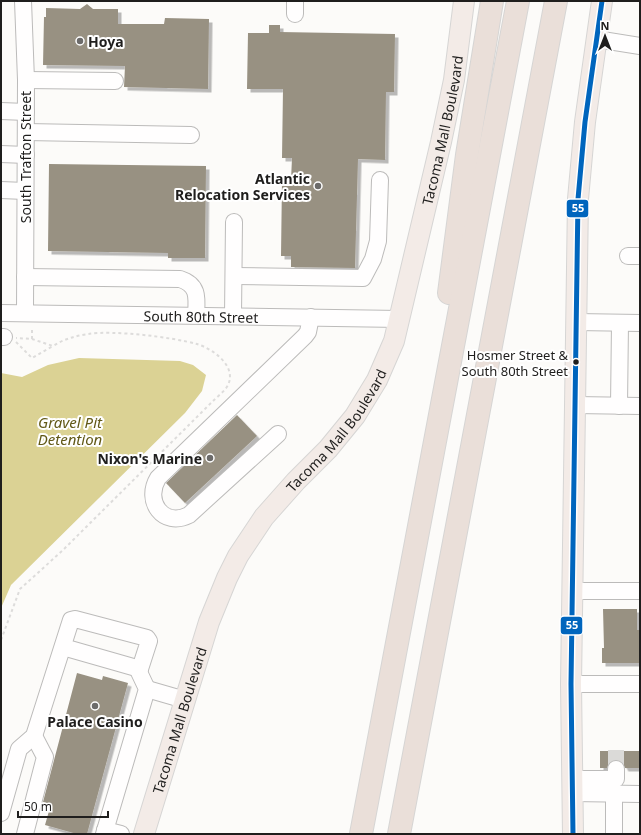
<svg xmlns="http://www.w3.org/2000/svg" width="641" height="835" viewBox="0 0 641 835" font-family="'Noto Sans',sans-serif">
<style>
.water{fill:#dbd294}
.building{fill:#989182;filter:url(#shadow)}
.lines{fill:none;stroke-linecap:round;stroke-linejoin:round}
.minor-tunnel{stroke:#dbdad8;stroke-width:16;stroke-dasharray:16 8;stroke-linecap:butt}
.minor-casing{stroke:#bcbbba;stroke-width:18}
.major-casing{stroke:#d6d5d4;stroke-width:22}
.highway-casing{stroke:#d6d5d4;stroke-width:24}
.path{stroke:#dddcdb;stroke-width:2;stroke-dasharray:3 3;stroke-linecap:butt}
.minor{stroke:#fffefe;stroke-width:16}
.major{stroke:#f3ebe7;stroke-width:20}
.highway{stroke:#eadfd9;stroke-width:22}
.bus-1-casing{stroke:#fff;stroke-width:8}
.bus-1{stroke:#0065bd;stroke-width:5}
.poi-dot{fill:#6c6b6a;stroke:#fff;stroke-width:1.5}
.bus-dot{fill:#1f1e1d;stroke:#fff;stroke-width:1.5}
.labels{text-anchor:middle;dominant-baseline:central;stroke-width:4;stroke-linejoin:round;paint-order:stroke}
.bus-label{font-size:13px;fill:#1f1e1d;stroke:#fff;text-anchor:end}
.poi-label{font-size:14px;font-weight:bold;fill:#1f1e1d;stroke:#fff;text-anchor:end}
.street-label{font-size:14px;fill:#1f1e1d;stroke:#fff}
.water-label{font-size:15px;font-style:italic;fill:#615816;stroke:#fff}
.line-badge{stroke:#fff;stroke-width:1.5}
.badge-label{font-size:11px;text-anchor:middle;font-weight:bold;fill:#fff}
</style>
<defs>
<filter id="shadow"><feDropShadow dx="3.5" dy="3.5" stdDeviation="0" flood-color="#0004"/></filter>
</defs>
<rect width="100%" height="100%" fill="#fcfbf9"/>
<path class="water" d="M 79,358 L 180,361 L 193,365 L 206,375 L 202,391 L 185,413 L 11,585 L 1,608 L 1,373 L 22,377 L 48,365 Z"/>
<g class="building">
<path d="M 87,4 L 93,9 L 118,9 L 118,24 L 164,24 L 165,18 L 209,19 L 208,89 L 124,87 L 125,66 L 43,65 L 44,17 L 46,17 L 46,8 L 80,9 Z"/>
<path d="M 269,25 L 280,25 L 280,32 L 395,34 L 394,92 L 386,92 L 385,160 L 358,159 L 355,268 L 291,267 L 291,256 L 281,256 L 282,180 L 291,180 L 292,158 L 282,158 L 283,89 L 247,89 L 248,33 L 269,33 Z"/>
<path d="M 49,164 L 206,166 L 205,258 L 168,258 L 168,253 L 48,251 Z"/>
<path d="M 237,415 L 257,436 L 185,503 L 166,483 Z"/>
<path d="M 603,609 L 637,609 L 637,630 L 640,630 L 640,663 L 602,663 L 602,648 L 604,648 Z"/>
<path d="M 77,673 L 102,680 L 103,676 L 128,683 L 87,834 L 77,834 L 45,825 L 51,804 L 43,802 Z"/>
<path d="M 600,751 L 640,751 L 640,768 L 625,768 L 621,761 L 616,760 L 611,761 L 607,768 L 600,768 Z"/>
</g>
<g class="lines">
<path class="minor-tunnel" d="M 616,750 L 616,769"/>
<g class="minor-casing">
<g id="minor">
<path d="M 23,1 L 26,80 L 25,313"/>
<path d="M 295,1 L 295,14"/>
<path d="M 596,39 L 640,46"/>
<path d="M 26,80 L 115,81"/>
<path d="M 1,111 L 26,112"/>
<path d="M 26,132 L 191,135"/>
<path d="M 1,154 L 26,155"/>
<path d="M 1,190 L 25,191"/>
<path d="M 628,256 L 640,256"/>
<path d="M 234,276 L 363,278 L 373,259 L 378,241 L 380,180"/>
<path d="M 25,277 L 180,279 C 199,285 197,298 196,315"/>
<path id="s1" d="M 1,313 L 400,319"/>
<path d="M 233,316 L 234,222"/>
<path d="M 576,322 L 640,323"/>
<path d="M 1,337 L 4,337"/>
<path d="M 575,405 L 640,406"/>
<path d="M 619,406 L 620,323"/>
<path d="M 278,434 L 189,515 C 163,528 144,501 158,478 L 305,336 L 308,332 L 311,317"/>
<path d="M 572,591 L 640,591"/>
<path d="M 63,647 L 140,669"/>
<path d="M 571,684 L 640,684"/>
<path d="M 147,689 L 185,700"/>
<path d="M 572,779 L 616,779 L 616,769"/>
<path d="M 572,793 L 640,794"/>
<path d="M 614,793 L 614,834"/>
<path d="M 1,813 L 19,749 L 34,736 L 71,620 L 75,619 L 147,638 L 149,641 L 139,672 L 147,689 L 104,834"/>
<path d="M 105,830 L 121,834"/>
<path d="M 25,834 L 45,757 L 34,736"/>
</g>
</g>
<g class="major-casing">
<g id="major">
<path id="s2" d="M 144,834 L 209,622 L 227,578 L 238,556 L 264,517 L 296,481 L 328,449 L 355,416 L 377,380 L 394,341 L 441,142 L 454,80 L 464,1"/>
<path d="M 573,834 L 571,684 L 578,199 L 585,122 L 602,1"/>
</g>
</g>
<g class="highway-casing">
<g id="highway">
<path d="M 449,293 L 467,155 L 492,1"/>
<path d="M 361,834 L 518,1"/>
<path d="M 399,834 L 556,1"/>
</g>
</g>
<g class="path">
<path d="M 32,339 L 32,327"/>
<path d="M 16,342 L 32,358 L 53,346"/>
<path d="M 1,640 L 20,589 L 62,551 L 213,401 C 218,396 225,391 228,385 C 237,366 213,349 197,344 C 171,337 114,330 88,334 C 75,336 64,339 53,346 L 32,339 L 16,338"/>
</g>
<use href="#minor" class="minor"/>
<use href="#major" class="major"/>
<use href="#highway" class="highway"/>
<g class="bus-1-casing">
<path id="bus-1" d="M 573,834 L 571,684 L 578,199 L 585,122 L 602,1"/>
</g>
<use href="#bus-1" class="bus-1"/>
</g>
<g class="poi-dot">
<circle cx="80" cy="41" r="4"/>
<circle cx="318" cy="186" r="4"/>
<circle cx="210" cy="458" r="4"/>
<circle cx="95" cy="706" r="4"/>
</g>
<circle class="bus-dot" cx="576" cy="362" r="3.5"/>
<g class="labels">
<g class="bus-label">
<text x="568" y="355">Hosmer Street &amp;<tspan x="568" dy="16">South 80th Street</tspan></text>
</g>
<g class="poi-label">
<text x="88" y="41" text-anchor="start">Hoya</text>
<text x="310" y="178">Atlantic<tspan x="310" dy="16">Relocation Services</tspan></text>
<text x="202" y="458">Nixon's Marine</text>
<text x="95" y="721" text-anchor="middle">Palace Casino</text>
</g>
<g class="street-label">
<text stroke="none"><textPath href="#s2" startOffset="778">Tacoma Mall Boulevard</textPath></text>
<text transform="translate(25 157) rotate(-90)">South Trafton Street</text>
<text stroke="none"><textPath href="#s1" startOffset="200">South 80th Street</textPath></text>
<text stroke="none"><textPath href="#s2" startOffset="454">Tacoma Mall Boulevard</textPath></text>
<text stroke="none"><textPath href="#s2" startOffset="119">Tacoma Mall Boulevard</textPath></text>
</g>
<g class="water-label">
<text x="70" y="422">Gravel Pit<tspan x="70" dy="17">Detention</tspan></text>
</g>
</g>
<g class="line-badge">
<rect x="566" y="199" width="23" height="19" rx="4" fill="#0065bd"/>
<rect x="560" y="616" width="23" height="19" rx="4" fill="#0065bd"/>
</g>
<g class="badge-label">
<text x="578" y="212">55</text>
<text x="572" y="629">55</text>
</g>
<rect width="641" height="835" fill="none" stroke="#1f1e1d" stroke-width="4"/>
<g transform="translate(605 36)" stroke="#ffffff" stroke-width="3" paint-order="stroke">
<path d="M0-3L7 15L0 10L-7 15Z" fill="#1f1e1d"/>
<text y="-6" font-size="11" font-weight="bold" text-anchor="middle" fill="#1f1e1d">N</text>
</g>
<path d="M18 811v6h90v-6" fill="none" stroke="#1f1e1d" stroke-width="2"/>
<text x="24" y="811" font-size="12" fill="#1f1e1d" stroke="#ffffff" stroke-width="3" paint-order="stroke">50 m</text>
</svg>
